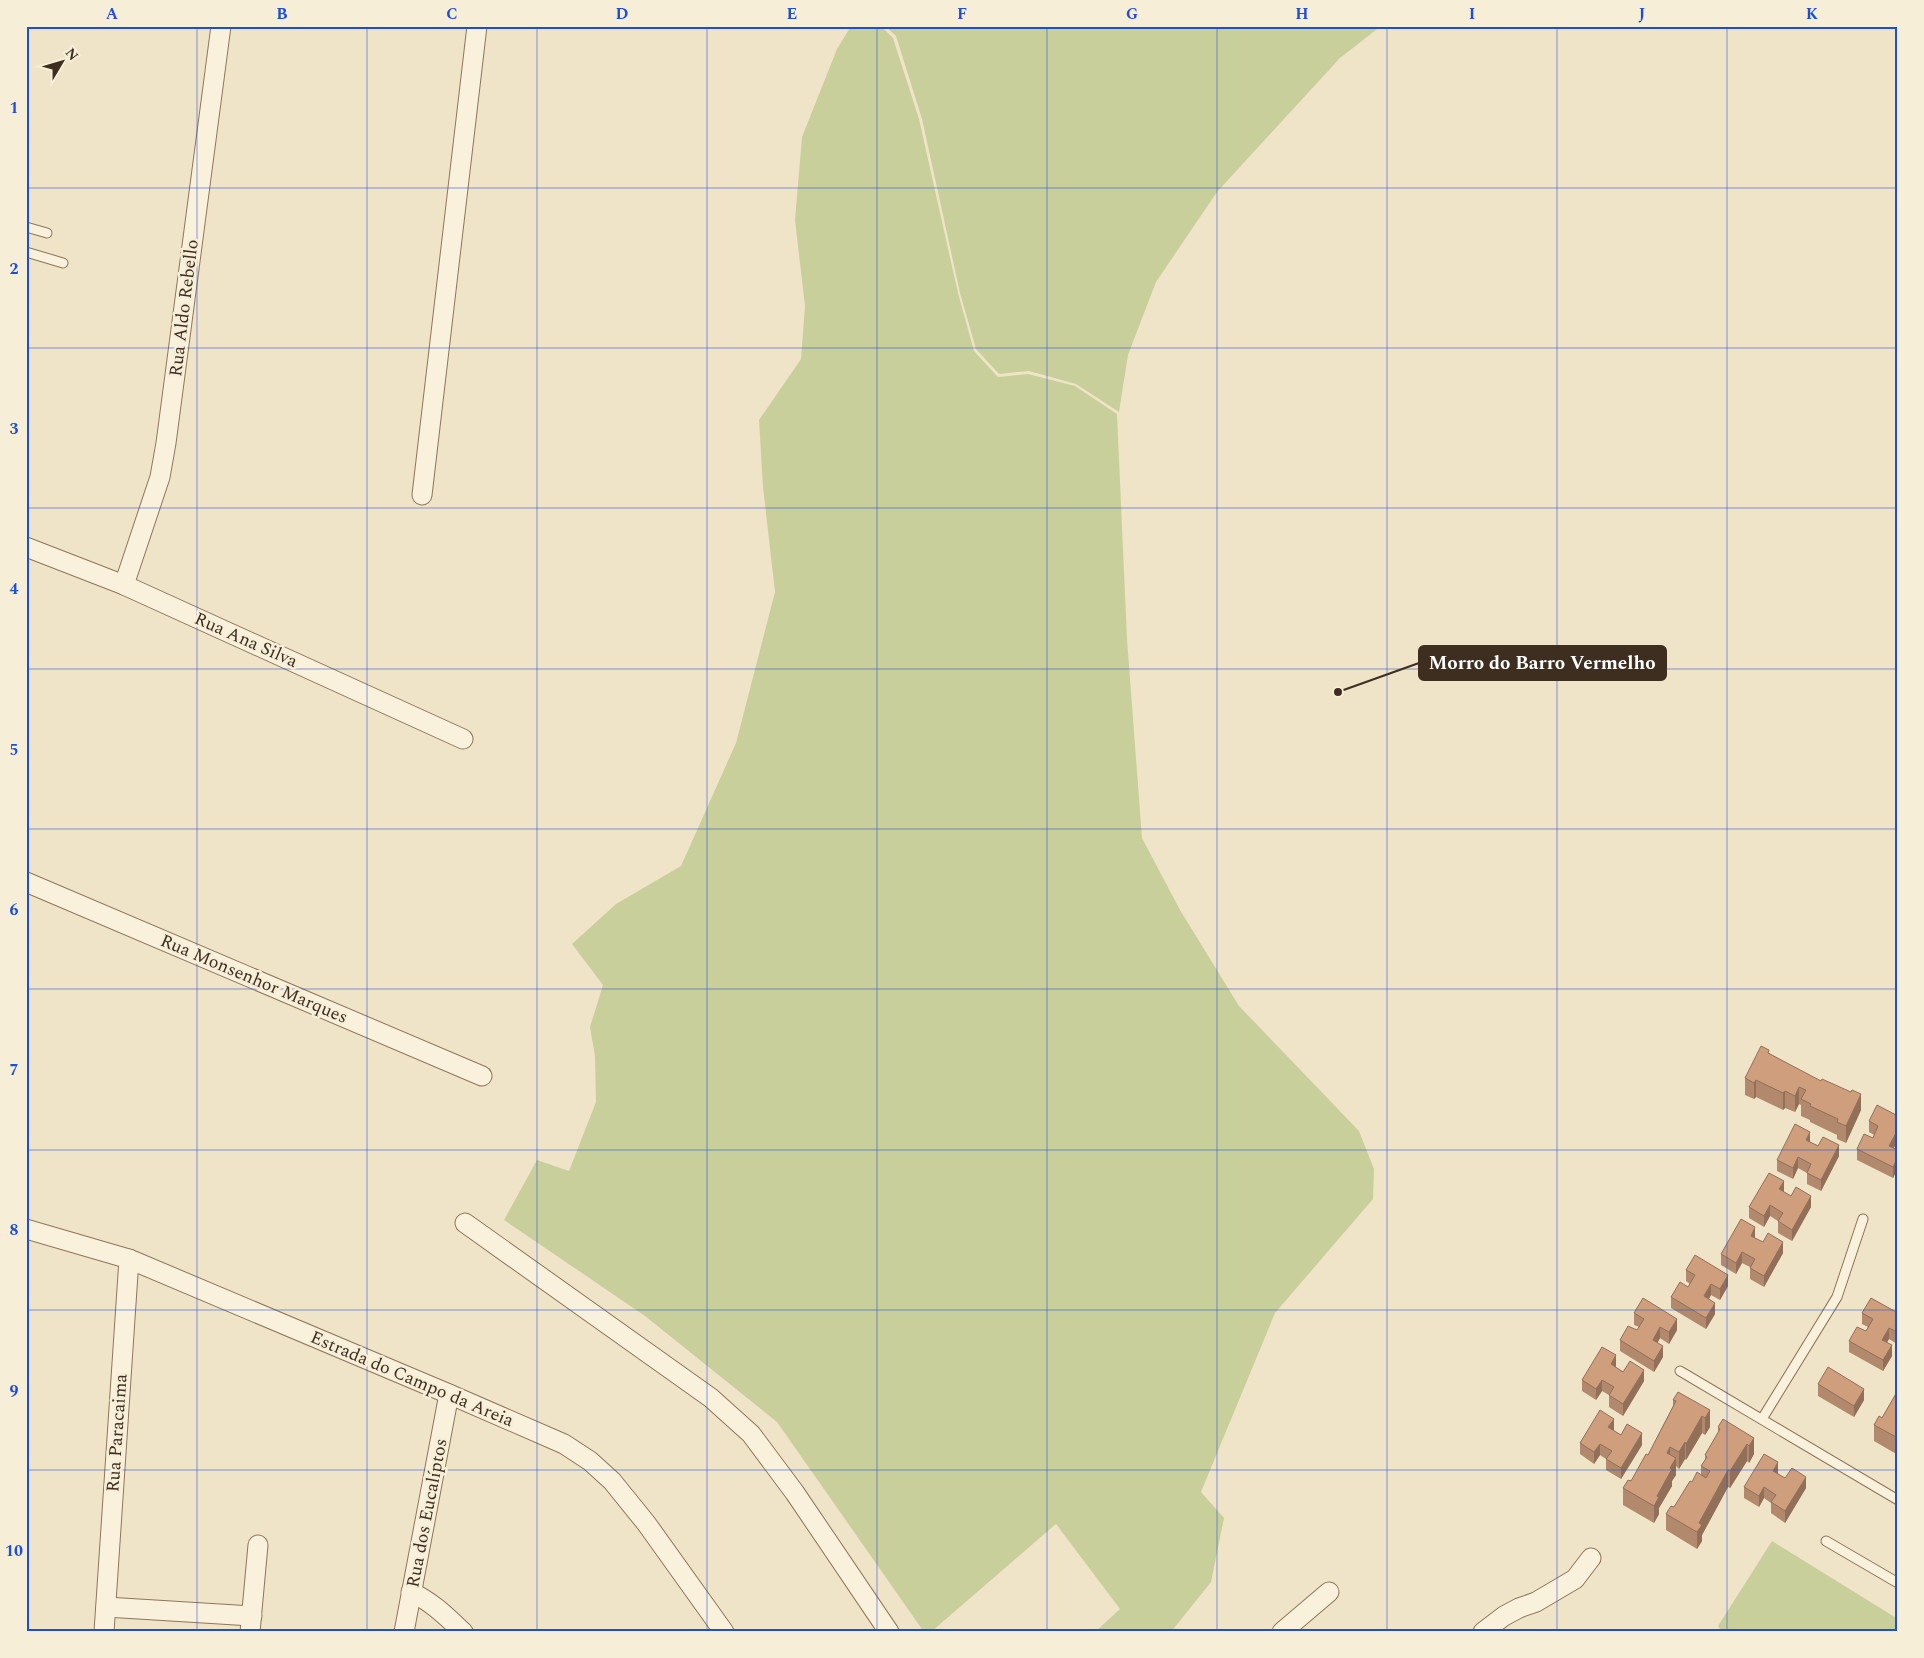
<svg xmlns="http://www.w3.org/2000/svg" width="1924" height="1658" viewBox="0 0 1924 1658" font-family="Spectral,serif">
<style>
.green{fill:#c9cf9b}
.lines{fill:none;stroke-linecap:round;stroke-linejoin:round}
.lane-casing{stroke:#8d765c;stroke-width:11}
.street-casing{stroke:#8d765c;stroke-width:21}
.lane{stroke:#faf1dc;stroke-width:9}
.street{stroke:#faf1dc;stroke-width:19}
.wall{fill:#b2896c}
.shaded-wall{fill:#916f58}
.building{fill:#cf9f7d;stroke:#916f58}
.grid{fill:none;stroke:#1d4ed8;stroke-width:1;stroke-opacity:0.55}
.labels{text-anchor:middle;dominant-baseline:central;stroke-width:5;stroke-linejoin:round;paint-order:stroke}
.street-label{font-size:18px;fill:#3d2e20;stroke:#f7eed8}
.leader{fill:none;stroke:#3d2e20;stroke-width:2}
.callout-dot{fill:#3d2e20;stroke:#f7eed8;stroke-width:2}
.callout{fill:#3d2e20;stroke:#3d2e20;stroke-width:2}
.callout-label{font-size:19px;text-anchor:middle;font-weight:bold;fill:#fff}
.neatline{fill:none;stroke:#1d4ed8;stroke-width:2}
.grid-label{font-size:16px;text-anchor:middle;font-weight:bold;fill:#1d4ed8}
</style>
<rect width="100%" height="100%" fill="#f0e4c8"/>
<g class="green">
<path d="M 851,26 L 881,26 L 893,38 L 919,119 L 958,293 L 974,351 L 998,377 L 1028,374 L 1075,386 L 1117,414 L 1127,639 L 1142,838 L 1180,910 L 1239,1006 L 1359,1131 L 1374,1169 L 1373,1199 L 1275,1313 L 1201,1492 L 1224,1518 L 1211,1582 L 1171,1632 L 1095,1632 L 1120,1609 L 1056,1524 L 931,1632 L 924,1632 L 777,1422 L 645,1316 L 504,1220 L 537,1160 L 569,1171 L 596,1102 L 595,1056 L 590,1027 L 603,985 L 572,944 L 616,904 L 681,866 L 736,743 L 775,592 L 763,487 L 759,420 L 801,359 L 805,306 L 795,220 L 802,137 L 837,49 Z"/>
<path d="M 885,26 L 1381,26 L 1340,58 L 1217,192 L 1156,282 L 1128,355 L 1119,412 L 1076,384 L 1029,371 L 999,374 L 976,349 L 960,293 L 922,119 L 896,36 Z"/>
<path d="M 1772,1541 L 1898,1619 L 1898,1632 L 1722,1632 L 1718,1626 Z"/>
</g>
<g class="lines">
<g class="lane-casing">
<g id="lane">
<path d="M 26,227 L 47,233"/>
<path d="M 26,252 L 63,263"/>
<path d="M 1680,1371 L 1898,1500"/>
<path d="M 1762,1419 L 1837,1297 L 1863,1219"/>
<path d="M 1826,1541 L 1898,1583"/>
</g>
</g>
<g class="street-casing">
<g id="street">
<path d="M 422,495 L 477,26"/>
<path d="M 26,547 L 124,585 L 463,739"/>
<path d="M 124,585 L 160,477 L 166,443 L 221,26"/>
<path d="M 26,882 L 482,1076"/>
<path d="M 465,1223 L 711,1398 L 751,1434 L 795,1493 L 889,1632"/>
<path d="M 26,1229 L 129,1259 L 449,1394 L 564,1444 L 590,1461 L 612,1481 L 646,1523 L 724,1632"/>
<path d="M 411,1592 C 432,1602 446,1616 463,1632"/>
<path d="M 106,1607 L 252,1616"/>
<path d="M 104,1632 L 129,1259"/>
<path d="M 250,1632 L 258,1545"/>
<path d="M 404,1632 L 449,1394"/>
<path d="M 1282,1632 L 1329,1592"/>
<path d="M 1483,1632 L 1504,1616 L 1519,1608 L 1536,1602 L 1575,1579 L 1591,1558"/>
</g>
</g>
<use href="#lane" class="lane"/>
<use href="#street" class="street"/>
</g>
<g class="wall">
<path d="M 1769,1053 L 1861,1110 L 1846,1143 L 1837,1139 L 1837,1135 L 1810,1122 L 1810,1120 L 1801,1116 L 1801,1105 L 1799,1104 L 1795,1112 L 1785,1108 L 1783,1110 L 1756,1097 L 1754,1099 L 1745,1095 L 1745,1078 Z"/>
<path d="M 1898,1116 L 1898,1145 L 1896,1144 L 1894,1148 L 1898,1150 L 1898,1168 L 1893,1178 L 1857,1160 L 1857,1149 L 1873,1138 L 1874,1135 L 1869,1132 L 1869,1121 Z"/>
<path d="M 1810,1142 L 1839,1156 L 1821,1191 L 1807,1184 L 1807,1173 L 1798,1168 L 1793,1179 L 1777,1171 L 1777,1160 Z"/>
<path d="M 1784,1192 L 1811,1207 L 1792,1241 L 1778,1233 L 1778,1221 L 1770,1216 L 1764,1227 L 1749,1218 L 1749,1207 Z"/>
<path d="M 1755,1238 L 1783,1253 L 1764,1287 L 1750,1279 L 1750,1267 L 1742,1263 L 1736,1274 L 1721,1265 L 1721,1254 Z"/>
<path d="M 1686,1270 L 1728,1286 L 1720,1300 L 1711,1295 L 1709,1299 L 1715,1314 L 1706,1329 L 1671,1308 L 1671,1297 L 1688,1287 L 1690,1284 L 1686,1281 Z"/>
<path d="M 1634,1313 L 1677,1330 L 1669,1344 L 1660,1338 L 1657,1343 L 1663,1357 L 1654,1372 L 1620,1351 L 1620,1340 L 1637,1330 L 1639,1327 L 1634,1325 Z"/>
<path d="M 1862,1313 L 1898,1313 L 1897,1344 L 1889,1339 L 1887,1342 L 1892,1356 L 1883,1371 L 1849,1352 L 1849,1341 L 1866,1331 L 1868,1327 L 1862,1324 Z"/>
<path d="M 1616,1366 L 1616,1367 L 1623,1372 L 1644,1381 L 1623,1416 L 1609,1407 L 1609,1395 L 1602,1391 L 1596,1400 L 1582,1391 L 1582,1380 Z"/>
<path d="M 1818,1384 L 1864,1400 L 1854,1417 L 1818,1396 Z"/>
<path d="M 1898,1390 L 1898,1455 L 1874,1441 L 1874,1425 L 1882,1418 Z"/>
<path d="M 1673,1400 L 1710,1410 L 1710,1427 L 1705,1435 L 1702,1433 L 1686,1460 L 1685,1459 L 1679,1469 L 1676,1466 L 1676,1475 L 1672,1481 L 1672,1486 L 1659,1508 L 1659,1514 L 1654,1523 L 1623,1505 L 1623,1488 L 1631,1481 L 1648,1455 L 1673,1406 Z"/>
<path d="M 1718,1427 L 1754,1438 L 1754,1454 L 1749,1463 L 1747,1461 L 1730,1488 L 1728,1487 L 1702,1535 L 1702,1541 L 1697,1549 L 1666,1530 L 1666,1514 L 1674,1507 L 1692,1482 L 1701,1475 L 1701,1466 L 1705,1460 L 1705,1455 L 1718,1433 Z"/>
<path d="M 1613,1430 L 1621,1435 L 1642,1445 L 1621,1479 L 1606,1470 L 1606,1459 L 1600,1455 L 1594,1464 L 1580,1454 L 1580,1443 Z"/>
<path d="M 1778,1474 L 1785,1478 L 1806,1488 L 1785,1523 L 1771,1513 L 1771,1503 L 1764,1498 L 1759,1507 L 1744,1498 L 1744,1487 Z"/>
</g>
<g class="shaded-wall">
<path d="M 1756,1080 L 1756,1097 L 1754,1099 L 1754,1083 Z"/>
<path d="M 1799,1087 L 1799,1104 L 1795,1112 L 1795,1096 Z"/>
<path d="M 1785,1091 L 1785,1108 L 1783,1110 L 1783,1093 Z"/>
<path d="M 1861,1094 L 1861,1110 L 1846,1143 L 1846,1126 Z"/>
<path d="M 1810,1132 L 1810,1143 L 1806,1140 Z"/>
<path d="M 1896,1133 L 1896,1144 L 1889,1157 L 1889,1146 Z"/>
<path d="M 1839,1145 L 1839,1156 L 1821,1191 L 1821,1180 Z"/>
<path d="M 1798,1157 L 1798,1168 L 1793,1179 L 1793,1168 Z"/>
<path d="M 1898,1157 L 1898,1168 L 1893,1178 L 1893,1167 Z"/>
<path d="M 1784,1181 L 1784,1192 L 1779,1189 Z"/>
<path d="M 1811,1196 L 1811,1207 L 1792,1241 L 1792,1230 Z"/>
<path d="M 1770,1205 L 1770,1216 L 1764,1227 L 1764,1216 Z"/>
<path d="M 1755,1227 L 1755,1239 L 1751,1236 Z"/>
<path d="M 1783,1242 L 1783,1253 L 1764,1287 L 1764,1276 Z"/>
<path d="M 1742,1252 L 1742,1263 L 1736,1274 L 1736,1263 Z"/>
<path d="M 1728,1275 L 1728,1286 L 1720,1300 L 1720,1289 Z"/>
<path d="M 1711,1284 L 1711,1295 L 1704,1307 L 1704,1296 Z"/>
<path d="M 1715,1303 L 1715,1314 L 1706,1329 L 1706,1318 Z"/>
<path d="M 1677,1319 L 1677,1330 L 1669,1344 L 1669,1332 Z"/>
<path d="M 1660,1327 L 1660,1338 L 1653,1351 L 1653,1340 Z"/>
<path d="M 1889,1328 L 1889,1339 L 1882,1351 L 1882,1340 Z"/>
<path d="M 1892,1345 L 1892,1356 L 1883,1371 L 1883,1360 Z"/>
<path d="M 1663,1346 L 1663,1357 L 1654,1372 L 1654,1361 Z"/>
<path d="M 1616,1355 L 1616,1366 L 1611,1375 L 1611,1364 Z"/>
<path d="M 1644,1370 L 1644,1381 L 1623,1416 L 1623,1404 Z"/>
<path d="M 1602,1380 L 1602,1391 L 1596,1400 L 1596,1389 Z"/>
<path d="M 1864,1389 L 1864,1400 L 1854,1417 L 1854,1406 Z"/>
<path d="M 1710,1410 L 1710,1427 L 1705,1435 L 1705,1418 Z"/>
<path d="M 1702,1416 L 1702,1433 L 1686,1460 L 1686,1444 Z"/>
<path d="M 1614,1419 L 1614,1430 L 1608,1438 L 1608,1427 Z"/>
<path d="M 1642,1433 L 1642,1445 L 1621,1479 L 1621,1468 Z"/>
<path d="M 1754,1438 L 1754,1454 L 1749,1463 L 1749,1446 Z"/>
<path d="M 1685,1442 L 1685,1459 L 1679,1469 L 1679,1452 Z"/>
<path d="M 1600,1444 L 1600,1455 L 1594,1464 L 1594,1452 Z"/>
<path d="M 1747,1444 L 1747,1461 L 1730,1488 L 1730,1471 Z"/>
<path d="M 1670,1447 L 1670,1463 L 1667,1453 Z"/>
<path d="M 1676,1458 L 1676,1475 L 1672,1481 L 1672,1486 L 1659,1508 L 1659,1514 L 1654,1523 L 1654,1506 L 1657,1496 L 1670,1468 Z"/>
<path d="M 1778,1462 L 1778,1474 L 1773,1482 L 1773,1471 Z"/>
<path d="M 1728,1470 L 1728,1487 L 1702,1535 L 1702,1541 L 1697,1549 L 1697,1532 L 1699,1523 Z"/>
<path d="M 1806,1477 L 1806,1488 L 1785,1523 L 1785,1511 Z"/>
<path d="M 1764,1487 L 1764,1498 L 1759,1507 L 1759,1496 Z"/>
</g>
<g class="building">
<path d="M 1761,1046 L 1769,1050 L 1768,1053 L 1821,1081 L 1822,1079 L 1851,1092 L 1852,1090 L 1861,1094 L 1846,1126 L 1837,1122 L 1838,1119 L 1810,1106 L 1811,1104 L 1801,1099 L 1806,1090 L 1799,1087 L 1795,1096 L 1785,1091 L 1783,1093 L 1756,1080 L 1754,1083 L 1745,1078 Z"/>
<path d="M 1877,1105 L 1898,1116 L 1898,1134 L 1896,1133 L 1889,1146 L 1898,1150 L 1898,1157 L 1893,1167 L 1857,1149 L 1864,1134 L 1873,1138 L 1878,1126 L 1869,1121 Z"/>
<path d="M 1795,1124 L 1810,1132 L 1806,1140 L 1818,1146 L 1823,1137 L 1839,1145 L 1821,1180 L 1807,1173 L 1811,1164 L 1798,1157 L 1793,1168 L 1777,1160 Z"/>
<path d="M 1769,1173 L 1784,1181 L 1779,1189 L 1791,1196 L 1796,1187 L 1811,1196 L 1792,1230 L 1778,1221 L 1783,1213 L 1770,1205 L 1764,1216 L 1749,1207 Z"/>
<path d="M 1741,1219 L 1755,1227 L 1751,1236 L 1763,1242 L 1768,1233 L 1783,1242 L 1764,1276 L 1750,1268 L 1755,1259 L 1742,1252 L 1736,1263 L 1721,1254 Z"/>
<path d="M 1695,1255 L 1728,1275 L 1720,1289 L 1711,1284 L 1704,1296 L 1715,1303 L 1706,1318 L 1671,1297 L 1680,1282 L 1688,1287 L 1695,1275 L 1686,1270 Z"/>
<path d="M 1643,1298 L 1677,1319 L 1669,1332 L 1660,1327 L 1653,1340 L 1663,1346 L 1654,1361 L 1620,1340 L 1628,1326 L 1637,1330 L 1644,1319 L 1634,1313 Z"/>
<path d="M 1871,1298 L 1898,1313 L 1897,1332 L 1889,1328 L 1882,1340 L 1892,1345 L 1883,1360 L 1849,1341 L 1857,1327 L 1866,1331 L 1873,1319 L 1862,1313 Z"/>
<path d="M 1602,1347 L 1616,1355 L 1611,1364 L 1623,1372 L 1630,1361 L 1644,1370 L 1623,1404 L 1609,1395 L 1614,1387 L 1602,1380 L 1596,1389 L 1582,1380 Z"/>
<path d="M 1828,1367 L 1864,1389 L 1854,1406 L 1818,1384 Z"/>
<path d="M 1898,1390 L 1898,1438 L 1874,1425 L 1879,1416 L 1882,1418 Z"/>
<path d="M 1678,1392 L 1710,1410 L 1705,1418 L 1702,1416 L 1686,1444 L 1685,1442 L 1679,1452 L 1670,1447 L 1667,1453 L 1676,1458 L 1670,1468 L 1672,1469 L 1657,1496 L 1659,1497 L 1654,1506 L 1623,1488 L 1628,1480 L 1631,1481 L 1646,1454 L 1648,1455 L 1676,1401 L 1673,1400 Z"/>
<path d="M 1600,1410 L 1614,1419 L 1608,1427 L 1621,1435 L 1627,1424 L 1642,1433 L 1621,1468 L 1606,1459 L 1612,1451 L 1600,1444 L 1594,1452 L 1580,1443 Z"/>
<path d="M 1723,1419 L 1754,1438 L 1749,1446 L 1747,1444 L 1730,1471 L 1728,1470 L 1699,1523 L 1702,1525 L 1697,1532 L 1666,1514 L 1671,1506 L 1674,1507 L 1690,1481 L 1692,1482 L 1697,1472 L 1706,1478 L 1710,1471 L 1701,1466 L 1707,1457 L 1705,1455 L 1720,1429 L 1718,1427 Z"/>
<path d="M 1764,1454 L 1778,1462 L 1773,1471 L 1785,1478 L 1792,1468 L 1806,1477 L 1785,1511 L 1771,1502 L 1776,1495 L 1764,1487 L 1759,1496 L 1744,1487 Z"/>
</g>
<path class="grid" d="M 197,26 L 197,1632M 367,26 L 367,1632M 537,26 L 537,1632M 707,26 L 707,1632M 877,26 L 877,1632M 1047,26 L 1047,1632M 1217,26 L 1217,1632M 1387,26 L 1387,1632M 1557,26 L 1557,1632M 1727,26 L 1727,1632M 26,188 L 1898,188M 26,348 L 1898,348M 26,508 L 1898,508M 26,669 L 1898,669M 26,829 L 1898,829M 26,989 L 1898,989M 26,1150 L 1898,1150M 26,1310 L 1898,1310M 26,1470 L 1898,1470"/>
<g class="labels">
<g class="street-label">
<text transform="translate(184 308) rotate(-83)">Rua Aldo Rebello</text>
<text transform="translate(246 640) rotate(24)">Rua Ana Silva</text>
<text transform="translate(254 979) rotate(23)">Rua Monsenhor Marques</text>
<text transform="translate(412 1379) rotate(23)">Estrada do Campo da Areia</text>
<text transform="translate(117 1433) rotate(-86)">Rua Paracaima</text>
<text transform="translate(427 1513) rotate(-79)">Rua dos Eucalíptos</text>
</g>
</g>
<path class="leader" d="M1338 692L1419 663"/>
<circle class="callout-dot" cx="1338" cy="692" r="5"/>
<rect class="callout" x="1419" y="646" width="247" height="34" rx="5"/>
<g class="callout-label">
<text x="1542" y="669">Morro do Barro Vermelho</text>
</g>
<rect width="1924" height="1658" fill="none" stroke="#f7eed8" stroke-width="55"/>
<g transform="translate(62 62) rotate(52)" stroke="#f7eed8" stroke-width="4" paint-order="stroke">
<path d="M0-4L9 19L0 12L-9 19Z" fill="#3d2e20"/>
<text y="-8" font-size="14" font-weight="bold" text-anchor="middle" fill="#3d2e20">N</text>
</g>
<rect x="28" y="28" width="1868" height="1602" class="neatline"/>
<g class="grid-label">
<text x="112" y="19">A</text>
<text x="282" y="19">B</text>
<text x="452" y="19">C</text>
<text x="622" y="19">D</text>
<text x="792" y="19">E</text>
<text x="962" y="19">F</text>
<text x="1132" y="19">G</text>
<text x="1302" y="19">H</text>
<text x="1472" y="19">I</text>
<text x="1642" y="19">J</text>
<text x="1812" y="19">K</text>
<text x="14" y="113">1</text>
<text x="14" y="274">2</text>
<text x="14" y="434">3</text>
<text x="14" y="594">4</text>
<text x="14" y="755">5</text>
<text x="14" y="915">6</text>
<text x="14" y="1075">7</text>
<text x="14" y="1235">8</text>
<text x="14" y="1396">9</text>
<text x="14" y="1556">10</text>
</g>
</svg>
